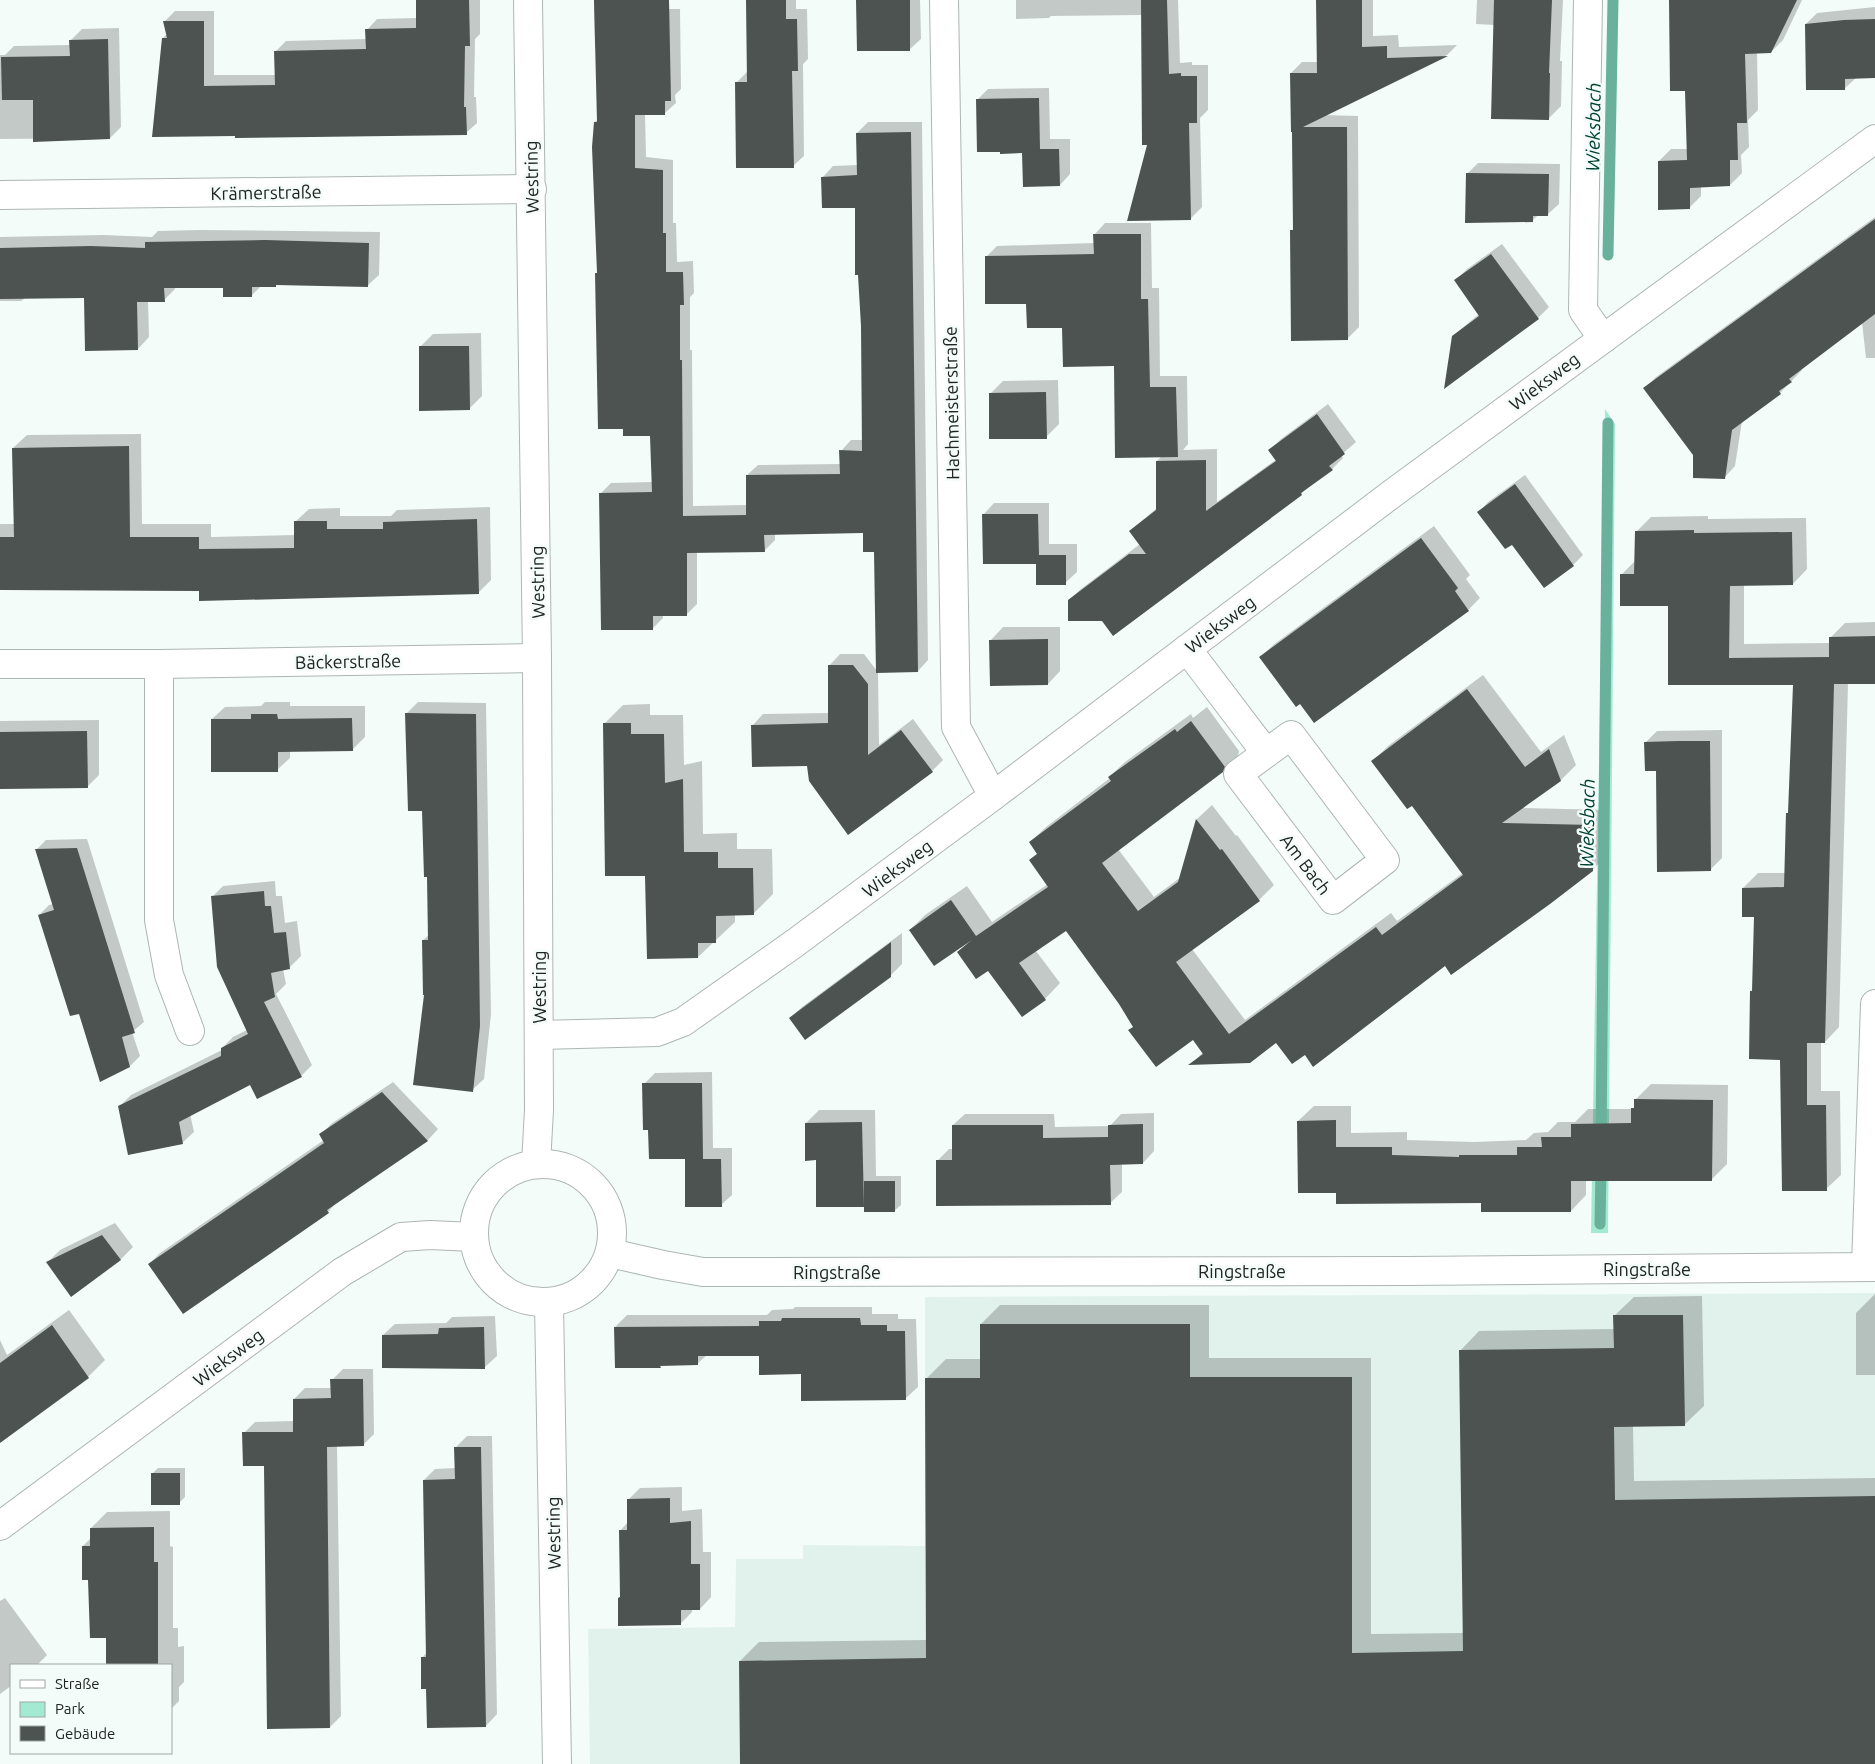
<svg xmlns="http://www.w3.org/2000/svg" width="1875" height="1764" viewBox="0 0 1875 1764" font-family="Ubuntu,sans-serif">
<style>
.built{fill:#e1f2ec}
.green{fill:#a3ead2}
.shadow{fill:#0003}
.lines{fill:none;stroke-linecap:round;stroke-linejoin:round}
.stream{stroke:#69b19a;stroke-width:11}
.building{fill:#4c5350}
.minor-casing{stroke:#adb6b3;stroke-width:30}
.major-casing{stroke:#adb6b3;stroke-width:30}
.minor{stroke:#fff;stroke-width:28}
.major{stroke:#fff;stroke-width:28}
.labels{text-anchor:middle;dominant-baseline:central;stroke-width:5;stroke-linejoin:round;paint-order:stroke}
.street-label{font-size:18px;fill:#202322;stroke:#f3fcf8}
.water-label{font-size:19px;font-style:italic;fill:#004232;stroke:#f3fcf8}
</style>
<rect width="100%" height="100%" fill="#f3fcf8"/>
<path class="built" d="M 1875,1293 L 1875,1764 L 590,1764 L 588,1629 L 735,1627 L 736,1559 L 803,1559 L 803,1545 L 925,1546 L 925,1297 Z"/>
<path class="green" d="M 1605,409 L 1615,424 L 1608,1233 L 1591,1233 Z"/>
<g class="shadow">
<path d="M 417,0 L 480,0 L 480,34 L 475,39 L 474,97 L 476,97 L 477,123 L 466,133 L 236,137 L 163,38 L 167,34 L 164,22 L 175,11 L 214,11 L 214,75 L 276,75 L 276,51 L 286,41 L 367,39 L 367,30 L 377,19 L 417,18 Z"/>
<path d="M 594,0 L 644,0 L 644,9 L 680,9 L 681,89 L 675,95 L 676,103 L 665,113 L 645,114 L 646,157 L 673,160 L 673,223 L 676,223 L 677,262 L 693,261 L 694,293 L 690,297 L 690,350 L 692,350 L 693,506 L 747,505 L 747,475 L 758,465 L 841,464 L 841,451 L 851,440 L 863,440 L 862,326 L 856,207 L 823,177 L 833,166 L 858,165 L 857,133 L 868,122 L 922,122 L 928,660 L 918,671 L 878,672 L 879,745 L 913,719 L 943,760 L 932,771 L 809,764 L 752,726 L 763,714 L 830,713 L 829,666 L 840,654 L 864,654 L 877,671 L 875,551 L 864,532 L 775,533 L 775,540 L 764,551 L 697,552 L 697,604 L 686,615 L 663,615 L 663,618 L 652,629 L 600,494 L 611,483 L 653,482 L 651,435 L 598,272 L 595,122 L 598,119 L 598,48 L 595,48 Z"/>
<path d="M 755,0 L 796,0 L 796,9 L 807,9 L 808,59 L 803,64 L 804,156 L 793,166 L 736,83 L 747,72 Z"/>
<path d="M 858,0 L 920,0 L 921,39 L 910,49 Z"/>
<path d="M 1016,0 L 1178,0 L 1180,63 L 1192,62 L 1192,65 L 1208,65 L 1208,110 L 1200,118 L 1202,207 L 1190,219 L 1148,144 L 1142,15 L 1051,16 L 1049,18 L 1016,19 Z"/>
<path d="M 1317,0 L 1373,0 L 1373,36 L 1398,35 L 1399,47 L 1457,45 L 1447,55 L 1323,115 L 1358,116 L 1359,327 L 1347,339 L 1291,231 L 1294,228 L 1291,73 L 1302,62 L 1318,62 Z"/>
<path d="M 1477,0 L 1563,0 L 1560,61 L 1562,61 L 1561,106 L 1549,118 L 1495,25 L 1476,24 Z"/>
<path d="M 1670,0 L 1802,0 L 1783,40 L 1771,52 L 1757,52 L 1758,110 L 1748,120 L 1749,147 L 1741,155 L 1742,173 L 1730,185 L 1701,186 L 1701,196 L 1689,208 L 1659,161 L 1671,149 L 1688,149 L 1686,90 Z"/>
<path d="M 1875,7 L 1875,77 L 1856,78 L 1845,88 L 1806,24 L 1817,13 Z"/>
<path d="M 119,28 L 121,127 L 110,138 L 0,139 L 0,55 L 5,55 L 14,46 L 71,45 L 71,40 L 82,29 Z"/>
<path d="M 1049,88 L 1050,139 L 1070,139 L 1070,174 L 1060,185 L 1024,152 L 978,99 L 988,89 Z"/>
<path d="M 1478,163 L 1560,164 L 1559,204 L 1548,214 L 1539,214 L 1532,221 L 1467,174 Z"/>
<path d="M 1875,217 L 1875,358 L 1866,358 L 1862,322 L 1801,369 L 1802,370 L 1780,393 L 1742,421 L 1735,466 L 1724,478 L 1694,455 L 1645,388 L 1656,377 Z"/>
<path d="M 1105,223 L 1151,223 L 1152,288 L 1159,288 L 1160,376 L 1187,376 L 1188,444 L 1183,450 L 1217,449 L 1217,502 L 1277,459 L 1270,450 L 1281,439 L 1328,404 L 1356,442 L 1341,455 L 1343,458 L 1332,469 L 1312,483 L 1301,494 L 1103,620 L 1069,600 L 1081,589 L 1140,544 L 1130,531 L 1157,508 L 1157,461 L 1162,456 L 1115,365 L 1063,327 L 1028,303 L 986,257 L 997,246 L 1095,243 L 1094,235 Z"/>
<path d="M 200,230 L 380,232 L 379,275 L 367,286 L 277,284 L 261,286 L 251,296 L 225,287 L 175,287 L 175,289 L 164,300 L 148,301 L 149,337 L 138,349 L 85,296 L 25,298 L 21,301 L 0,301 L 0,237 L 103,235 L 152,237 L 158,231 Z"/>
<path d="M 1502,244 L 1549,307 L 1538,318 L 1446,386 L 1453,336 L 1479,314 L 1456,280 L 1467,269 Z"/>
<path d="M 481,333 L 482,396 L 469,409 L 420,347 L 433,334 Z"/>
<path d="M 1058,380 L 1059,424 L 1046,437 L 990,394 L 1003,381 Z"/>
<path d="M 141,434 L 142,524 L 211,524 L 211,537 L 296,535 L 295,522 L 309,509 L 340,508 L 340,516 L 391,516 L 397,510 L 490,507 L 491,580 L 478,593 L 0,589 L 0,524 L 15,524 L 13,448 L 27,435 Z"/>
<path d="M 1525,475 L 1583,555 L 1573,565 L 1479,512 L 1488,502 Z"/>
<path d="M 994,503 L 1049,503 L 1049,544 L 1077,544 L 1077,572 L 1065,583 L 1037,562 L 983,515 Z"/>
<path d="M 1708,516 L 1708,519 L 1806,518 L 1807,569 L 1793,584 L 1744,584 L 1744,644 L 1830,643 L 1830,638 L 1845,623 L 1875,622 L 1875,683 L 1848,683 L 1839,1027 L 1825,1042 L 1821,1042 L 1821,1091 L 1840,1091 L 1841,1175 L 1826,1189 L 1781,1059 L 1751,991 L 1753,989 L 1756,916 L 1743,888 L 1758,873 L 1785,873 L 1787,814 L 1790,811 L 1794,683 L 1669,684 L 1669,605 L 1621,575 L 1636,560 L 1636,532 L 1651,517 Z"/>
<path d="M 1434,526 L 1470,575 L 1466,579 L 1480,598 L 1468,610 L 1301,703 L 1261,657 L 1273,645 Z"/>
<path d="M 1003,627 L 1060,627 L 1060,671 L 1048,684 L 991,640 Z"/>
<path d="M 1483,675 L 1541,752 L 1564,735 L 1576,765 L 1561,780 L 1520,808 L 1608,810 L 1608,855 L 1592,870 L 1305,1053 L 1277,1041 L 1192,1064 L 1203,1052 L 1193,1038 L 1134,1026 L 1120,1003 L 1066,930 L 1036,951 L 1060,983 L 1045,999 L 958,952 L 968,942 L 910,930 L 925,915 L 967,886 L 992,922 L 1048,884 L 1030,860 L 1038,853 L 1030,842 L 1046,827 L 1110,778 L 1109,777 L 1125,762 L 1191,714 L 1193,718 L 1207,707 L 1239,751 L 1238,756 L 1222,772 L 1118,849 L 1154,897 L 1181,877 L 1197,819 L 1212,805 L 1236,836 L 1237,835 L 1274,885 L 1259,900 L 1192,949 L 1245,1020 L 1391,913 L 1397,921 L 1463,873 L 1412,804 L 1373,761 L 1388,746 Z"/>
<path d="M 265,702 L 290,702 L 290,706 L 365,706 L 365,737 L 352,750 L 290,751 L 290,758 L 277,770 L 212,719 L 225,707 L 261,706 Z"/>
<path d="M 418,702 L 486,703 L 491,1014 L 484,1079 L 472,1090 L 426,994 L 423,940 L 429,935 L 428,876 L 423,810 L 406,714 Z"/>
<path d="M 650,704 L 650,715 L 683,715 L 684,765 L 702,761 L 703,834 L 737,833 L 737,849 L 772,849 L 773,894 L 753,914 L 735,914 L 735,922 L 698,957 L 647,875 L 604,724 L 623,705 Z"/>
<path d="M 99,720 L 99,775 L 87,787 L 0,787 L 0,721 Z"/>
<path d="M 1722,730 L 1722,858 L 1710,870 L 1645,743 L 1657,731 Z"/>
<path d="M 87,839 L 144,1022 L 132,1032 L 140,1056 L 130,1066 L 101,1080 L 80,1012 L 39,915 L 49,905 L 53,904 L 36,850 L 46,840 Z"/>
<path d="M 275,881 L 276,896 L 282,896 L 285,923 L 297,921 L 301,956 L 289,968 L 283,969 L 286,984 L 276,994 L 312,1065 L 301,1076 L 251,1083 L 190,1114 L 194,1132 L 182,1143 L 120,1106 L 131,1095 L 222,1050 L 222,1048 L 233,1037 L 247,1030 L 212,897 L 223,886 Z"/>
<path d="M 902,933 L 902,964 L 890,976 L 790,1018 L 802,1007 Z"/>
<path d="M 712,1072 L 713,1148 L 732,1148 L 732,1195 L 721,1205 L 686,1158 L 649,1129 L 644,1084 L 655,1073 Z"/>
<path d="M 393,1082 L 438,1129 L 428,1140 L 338,1201 L 328,1212 L 149,1264 L 160,1253 L 324,1140 L 321,1135 L 331,1124 Z"/>
<path d="M 1651,1084 L 1728,1085 L 1727,1164 L 1711,1180 L 1586,1180 L 1586,1195 L 1571,1211 L 1482,1202 L 1338,1192 L 1298,1121 L 1314,1106 L 1351,1106 L 1351,1133 L 1407,1132 L 1407,1140 L 1474,1142 L 1526,1140 L 1534,1133 L 1548,1132 L 1558,1122 L 1575,1122 L 1588,1109 L 1633,1109 L 1636,1106 L 1636,1099 Z"/>
<path d="M 819,1110 L 875,1110 L 876,1176 L 901,1176 L 901,1205 L 894,1211 L 866,1203 L 863,1206 L 818,1159 L 806,1123 Z"/>
<path d="M 1154,1113 L 1154,1151 L 1143,1163 L 1122,1163 L 1122,1192 L 1110,1203 L 937,1161 L 949,1149 L 953,1149 L 953,1125 L 965,1114 L 1054,1114 L 1055,1127 L 1110,1126 L 1121,1114 Z"/>
<path d="M 115,1223 L 133,1247 L 120,1260 L 47,1263 L 60,1250 Z"/>
<path d="M 1875,1294 L 1875,1375 L 1856,1375 L 1856,1313 Z"/>
<path d="M 1702,1296 L 1704,1406 L 1684,1425 L 1633,1426 L 1634,1481 L 1875,1478 L 1875,1764 L 741,1764 L 740,1661 L 759,1642 L 927,1640 L 926,1379 L 946,1359 L 981,1359 L 981,1324 L 1000,1305 L 1209,1305 L 1209,1358 L 1371,1358 L 1371,1634 L 1464,1633 L 1460,1351 L 1479,1331 L 1615,1329 L 1614,1316 L 1634,1297 Z"/>
<path d="M 795,1307 L 872,1307 L 872,1314 L 898,1314 L 898,1319 L 916,1319 L 918,1387 L 906,1398 L 802,1373 L 760,1355 L 707,1355 L 697,1364 L 662,1364 L 660,1367 L 616,1367 L 615,1327 L 627,1315 L 767,1315 L 772,1310 L 793,1309 Z"/>
<path d="M 69,1310 L 105,1360 L 88,1377 L 0,1441 L 0,1340 L 7,1355 Z"/>
<path d="M 495,1316 L 497,1356 L 485,1367 L 383,1335 L 395,1324 L 446,1323 L 452,1317 Z"/>
<path d="M 343,1369 L 373,1369 L 374,1434 L 363,1445 L 337,1445 L 341,1716 L 330,1727 L 265,1464 L 244,1433 L 255,1422 L 294,1421 L 294,1399 L 305,1388 L 332,1388 L 332,1380 Z"/>
<path d="M 467,1436 L 492,1436 L 497,1714 L 486,1726 L 428,1687 L 422,1658 L 427,1652 L 424,1480 L 435,1469 L 456,1468 L 456,1447 Z"/>
<path d="M 158,1468 L 185,1468 L 185,1497 L 179,1503 L 152,1474 Z"/>
<path d="M 682,1487 L 682,1511 L 702,1509 L 703,1552 L 711,1552 L 711,1597 L 700,1609 L 692,1609 L 692,1612 L 680,1624 L 622,1596 L 620,1531 L 628,1522 L 628,1500 L 640,1488 Z"/>
<path d="M 170,1511 L 170,1546 L 173,1547 L 173,1628 L 178,1628 L 178,1647 L 184,1646 L 184,1682 L 179,1687 L 179,1701 L 171,1709 L 171,1665 L 107,1665 L 107,1637 L 89,1579 L 83,1546 L 91,1538 L 91,1528 L 107,1512 Z"/>
<path d="M 5,1598 L 47,1655 L 37,1665 L 11,1665 L 11,1686 L 0,1694 L 0,1601 Z"/>
</g>
<g class="lines">
<g class="stream">
<path d="M 1608,255 L 1613,0"/>
<path d="M 1601,1139 L 1608,423"/>
<path d="M 1600,1224 L 1601,1167"/>
</g>
</g>
<g class="building">
<path d="M 416,0 L 469,0 L 470,46 L 465,46 L 464,107 L 466,107 L 467,135 L 235,138 L 235,136 L 152,137 L 162,38 L 167,38 L 163,21 L 204,21 L 204,86 L 275,85 L 274,51 L 366,49 L 365,29 L 416,28 Z"/>
<path d="M 594,0 L 669,0 L 671,101 L 665,101 L 665,115 L 635,115 L 635,168 L 663,170 L 663,233 L 666,233 L 666,272 L 683,272 L 684,305 L 680,305 L 680,360 L 682,360 L 683,516 L 746,515 L 746,475 L 840,474 L 839,450 L 862,451 L 861,326 L 858,275 L 855,275 L 855,208 L 822,208 L 821,177 L 857,175 L 856,133 L 911,132 L 918,672 L 876,673 L 874,552 L 863,552 L 863,533 L 764,535 L 765,552 L 687,553 L 687,616 L 653,616 L 653,630 L 601,630 L 599,493 L 652,492 L 650,436 L 623,436 L 623,429 L 598,429 L 595,273 L 597,273 L 592,147 L 594,122 L 597,122 Z"/>
<path d="M 746,0 L 786,0 L 786,19 L 797,19 L 798,71 L 792,71 L 794,168 L 736,168 L 735,82 L 747,82 Z"/>
<path d="M 856,0 L 910,0 L 910,51 L 857,51 Z"/>
<path d="M 1141,0 L 1167,0 L 1169,74 L 1181,73 L 1181,76 L 1197,76 L 1197,123 L 1189,123 L 1191,220 L 1127,221 L 1147,145 L 1142,145 Z"/>
<path d="M 1316,0 L 1362,0 L 1362,47 L 1387,46 L 1387,58 L 1448,56 L 1303,127 L 1347,127 L 1348,340 L 1291,341 L 1290,230 L 1293,230 L 1292,132 L 1291,132 L 1290,73 L 1317,73 Z"/>
<path d="M 1494,0 L 1552,0 L 1549,73 L 1550,73 L 1549,120 L 1491,119 Z"/>
<path d="M 1669,0 L 1797,0 L 1771,53 L 1745,54 L 1747,123 L 1737,123 L 1738,160 L 1730,160 L 1730,186 L 1690,188 L 1690,209 L 1658,210 L 1658,161 L 1687,160 L 1685,91 L 1670,91 Z"/>
<path d="M 1875,19 L 1875,78 L 1845,79 L 1845,90 L 1806,90 L 1805,24 L 1844,20 Z"/>
<path d="M 108,39 L 110,139 L 33,142 L 33,100 L 2,100 L 1,57 L 70,56 L 69,40 Z"/>
<path d="M 1039,98 L 1040,149 L 1059,149 L 1060,186 L 1023,187 L 1022,153 L 1000,154 L 1000,152 L 977,152 L 976,99 Z"/>
<path d="M 1466,173 L 1549,174 L 1548,216 L 1533,216 L 1533,222 L 1465,223 Z"/>
<path d="M 1875,219 L 1875,314 L 1789,379 L 1792,382 L 1779,391 L 1781,394 L 1732,430 L 1725,479 L 1693,478 L 1693,455 L 1643,388 Z"/>
<path d="M 1093,234 L 1141,234 L 1141,299 L 1148,299 L 1150,387 L 1176,387 L 1178,457 L 1115,458 L 1114,366 L 1063,367 L 1062,328 L 1027,328 L 1026,304 L 985,304 L 985,256 L 1094,254 Z"/>
<path d="M 265,240 L 369,243 L 368,287 L 276,285 L 276,287 L 252,287 L 252,297 L 223,297 L 223,288 L 164,288 L 165,302 L 137,302 L 138,350 L 85,351 L 84,298 L 0,299 L 0,248 L 91,246 L 145,248 L 145,242 Z"/>
<path d="M 1491,254 L 1539,319 L 1444,389 L 1452,336 L 1479,316 L 1454,280 Z"/>
<path d="M 419,346 L 469,346 L 470,410 L 419,411 Z"/>
<path d="M 1046,392 L 1047,439 L 989,439 L 989,393 Z"/>
<path d="M 1317,414 L 1345,454 L 1329,466 L 1333,470 L 1301,493 L 1302,495 L 1113,636 L 1102,621 L 1068,621 L 1068,600 L 1129,554 L 1146,554 L 1129,531 L 1156,510 L 1156,461 L 1206,460 L 1206,511 L 1276,461 L 1268,450 Z"/>
<path d="M 129,446 L 130,537 L 199,537 L 199,549 L 294,548 L 294,521 L 327,521 L 327,529 L 383,529 L 383,522 L 477,519 L 479,594 L 199,601 L 199,591 L 0,590 L 0,537 L 14,537 L 12,448 Z"/>
<path d="M 1515,484 L 1574,566 L 1544,588 L 1512,545 L 1505,549 L 1477,512 Z"/>
<path d="M 982,514 L 1038,514 L 1039,555 L 1066,555 L 1066,585 L 1036,585 L 1036,564 L 983,564 Z"/>
<path d="M 1694,530 L 1694,533 L 1792,532 L 1793,585 L 1730,586 L 1729,658 L 1829,657 L 1829,637 L 1875,636 L 1875,684 L 1834,684 L 1825,1043 L 1807,1043 L 1807,1105 L 1826,1105 L 1827,1191 L 1782,1191 L 1780,1060 L 1749,1059 L 1750,991 L 1752,991 L 1754,917 L 1742,917 L 1742,888 L 1784,887 L 1786,813 L 1788,813 L 1793,685 L 1668,685 L 1668,606 L 1620,606 L 1620,574 L 1634,574 L 1635,531 Z"/>
<path d="M 1421,538 L 1458,588 L 1455,591 L 1469,611 L 1314,723 L 1300,704 L 1296,707 L 1259,657 Z"/>
<path d="M 1048,639 L 1048,685 L 990,686 L 989,640 Z"/>
<path d="M 828,665 L 853,665 L 868,684 L 868,755 L 901,730 L 933,772 L 848,835 L 809,781 L 807,766 L 752,767 L 751,725 L 828,723 Z"/>
<path d="M 1467,689 L 1525,767 L 1549,749 L 1561,781 L 1502,823 L 1593,825 L 1593,871 L 1550,904 L 1451,975 L 1445,966 L 1313,1067 L 1305,1055 L 1292,1064 L 1276,1043 L 1250,1063 L 1188,1065 L 1203,1054 L 1193,1040 L 1156,1067 L 1128,1030 L 1133,1027 L 1119,1004 L 1066,931 L 1019,963 L 1046,1000 L 1022,1017 L 988,971 L 976,979 L 957,952 L 972,940 L 934,966 L 909,930 L 951,900 L 976,936 L 1048,887 L 1029,860 L 1037,854 L 1029,842 L 1111,781 L 1108,777 L 1175,729 L 1177,732 L 1191,721 L 1225,767 L 1223,772 L 1102,863 L 1138,911 L 1178,882 L 1196,819 L 1220,850 L 1222,849 L 1260,901 L 1176,962 L 1229,1034 L 1376,927 L 1382,935 L 1463,875 L 1412,806 L 1407,809 L 1371,761 Z"/>
<path d="M 405,713 L 476,714 L 480,1026 L 473,1092 L 413,1085 L 424,995 L 423,995 L 422,940 L 428,940 L 427,877 L 424,877 L 422,811 L 408,811 Z"/>
<path d="M 251,714 L 277,714 L 278,719 L 352,718 L 353,751 L 278,752 L 278,772 L 211,772 L 211,719 L 251,719 Z"/>
<path d="M 603,723 L 631,723 L 631,734 L 664,734 L 665,783 L 683,779 L 684,852 L 718,852 L 718,868 L 753,868 L 754,915 L 716,916 L 716,943 L 698,943 L 698,958 L 647,959 L 645,876 L 605,876 Z"/>
<path d="M 87,731 L 88,788 L 0,789 L 0,732 Z"/>
<path d="M 1678,741 L 1710,741 L 1711,871 L 1657,872 L 1656,771 L 1645,771 L 1644,742 Z"/>
<path d="M 77,848 L 135,1033 L 122,1037 L 130,1067 L 100,1082 L 79,1014 L 70,1016 L 38,915 L 54,910 L 35,849 Z"/>
<path d="M 264,891 L 265,906 L 271,906 L 274,933 L 286,932 L 290,969 L 271,973 L 275,997 L 264,1002 L 302,1077 L 257,1099 L 250,1085 L 179,1122 L 183,1144 L 128,1155 L 118,1106 L 221,1056 L 221,1048 L 248,1034 L 217,967 L 211,896 Z"/>
<path d="M 891,942 L 891,977 L 805,1040 L 789,1018 Z"/>
<path d="M 642,1083 L 702,1083 L 703,1159 L 721,1159 L 722,1207 L 685,1207 L 685,1159 L 649,1159 L 648,1130 L 643,1130 Z"/>
<path d="M 382,1092 L 428,1141 L 327,1210 L 329,1213 L 183,1314 L 148,1264 L 324,1143 L 319,1134 Z"/>
<path d="M 1634,1099 L 1713,1100 L 1712,1181 L 1571,1181 L 1571,1212 L 1481,1212 L 1481,1203 L 1336,1204 L 1336,1193 L 1298,1193 L 1297,1121 L 1336,1120 L 1336,1147 L 1392,1147 L 1392,1155 L 1459,1157 L 1459,1155 L 1517,1155 L 1517,1147 L 1542,1147 L 1541,1137 L 1571,1137 L 1571,1124 L 1631,1123 L 1631,1108 L 1634,1108 Z"/>
<path d="M 862,1122 L 864,1207 L 816,1207 L 816,1160 L 805,1161 L 805,1123 Z"/>
<path d="M 1143,1124 L 1143,1164 L 1110,1165 L 1111,1205 L 936,1206 L 936,1160 L 952,1160 L 952,1125 L 1043,1125 L 1043,1138 L 1108,1137 L 1108,1125 Z"/>
<rect x="864" y="1181" width="31" height="31"/>
<path d="M 102,1235 L 121,1260 L 71,1297 L 46,1262 Z"/>
<path d="M 1613,1315 L 1683,1315 L 1685,1426 L 1614,1427 L 1615,1500 L 1875,1496 L 1875,1764 L 740,1764 L 739,1661 L 926,1658 L 925,1378 L 980,1378 L 980,1324 L 1190,1324 L 1190,1377 L 1352,1377 L 1352,1653 L 1463,1651 L 1459,1350 L 1614,1348 Z"/>
<path d="M 782,1318 L 860,1318 L 861,1325 L 887,1325 L 887,1331 L 905,1331 L 906,1400 L 801,1401 L 801,1374 L 759,1375 L 759,1356 L 698,1356 L 698,1365 L 660,1366 L 661,1368 L 615,1368 L 614,1327 L 759,1326 L 759,1321 L 781,1321 Z"/>
<path d="M 52,1325 L 89,1378 L 0,1443 L 0,1363 Z"/>
<path d="M 484,1327 L 485,1369 L 382,1368 L 382,1335 L 438,1334 L 439,1328 Z"/>
<path d="M 330,1379 L 363,1379 L 364,1446 L 327,1447 L 330,1728 L 267,1729 L 264,1466 L 243,1466 L 242,1432 L 293,1432 L 293,1399 L 331,1398 Z"/>
<path d="M 454,1447 L 481,1447 L 486,1727 L 427,1728 L 426,1689 L 421,1689 L 421,1657 L 426,1657 L 423,1480 L 455,1479 Z"/>
<rect x="151" y="1473" width="29" height="32"/>
<path d="M 670,1498 L 670,1523 L 691,1521 L 691,1564 L 700,1564 L 700,1610 L 681,1610 L 681,1625 L 618,1626 L 618,1598 L 620,1597 L 619,1530 L 627,1530 L 627,1499 Z"/>
<path d="M 154,1527 L 154,1562 L 158,1562 L 158,1665 L 106,1665 L 106,1638 L 90,1638 L 88,1580 L 82,1580 L 82,1546 L 90,1546 L 90,1528 Z"/>
</g>
<g class="lines">
<g class="minor-casing">
<g id="minor">
<path d="M 944,0 L 956,727 L 993,796"/>
<path d="M 1588,0 L 1583,310 L 1603,339"/>
<path d="M 0,195 L 532,189"/>
<path d="M 1187,649 L 1266,753"/>
<path d="M 0,664 L 159,664 L 537,658"/>
<path d="M 159,664 L 159,920 L 169,975 L 190,1031"/>
<path d="M 1291,735 L 1385,860 L 1333,900 L 1238,774 Z"/>
<path d="M 539,1035 L 657,1032 L 683,1022 L 795,943 L 993,796 L 1393,493 L 1875,139"/>
<path d="M 610,1253 L 663,1265 L 703,1272 L 1408,1271 L 1875,1267"/>
<path d="M 1866,1267 L 1875,1004"/>
<path d="M 0,1526 L 342,1272 L 401,1237 L 430,1235 L 473,1237"/>
</g>
</g>
<g class="major-casing">
<g id="major">
<path d="M 528,0 L 537,658 L 539,1110 L 536,1164"/>
<circle cx="543" cy="1233" r="69"/>
<path d="M 549,1303 L 557,1764"/>
</g>
</g>
<use href="#minor" class="minor"/>
<use href="#major" class="major"/>
</g>
<g class="labels">
<g class="street-label">
<text transform="translate(531 177) rotate(-91)">Westring</text>
<text transform="translate(266 192) rotate(-1)">Krämerstraße</text>
<text transform="translate(1544 381) rotate(-37)">Wieksweg</text>
<text transform="translate(951 403) rotate(-91)">Hachmeisterstraße</text>
<text transform="translate(537 582) rotate(-91)">Westring</text>
<text transform="translate(1220 624) rotate(-37)">Wieksweg</text>
<text transform="translate(348 661) rotate(-1)">Bäckerstraße</text>
<text transform="translate(1306 864) rotate(53)">Am Bach</text>
<text transform="translate(897 868) rotate(-37)">Wieksweg</text>
<text transform="translate(539 987) rotate(-90)">Westring</text>
<text x="1647" y="1269">Ringstraße</text>
<text x="1242" y="1271">Ringstraße</text>
<text x="837" y="1272">Ringstraße</text>
<text transform="translate(228 1357) rotate(-37)">Wieksweg</text>
<text transform="translate(553 1533) rotate(-91)">Westring</text>
</g>
<g class="water-label">
<text transform="translate(1593 127) rotate(-89)">Wieksbach</text>
<text transform="translate(1587 823) rotate(-89)">Wieksbach</text>
</g>
</g>
<rect x="10" y="1664" width="162" height="90" fill="#f3fcf8" stroke="#9fa5a2"/>
<rect x="20" y="1680" width="25" height="8" fill="#ffffff" stroke="#9fa5a2"/>
<text x="55" y="1689" font-size="15" fill="#202322">Straße</text>
<rect x="20" y="1702" width="25" height="15" fill="#a3ead2" stroke="#9fa5a2"/>
<text x="55" y="1714" font-size="15" fill="#202322">Park</text>
<rect x="20" y="1726" width="25" height="15" fill="#4c5350" stroke="#9fa5a2"/>
<text x="55" y="1739" font-size="15" fill="#202322">Gebäude</text>
</svg>
